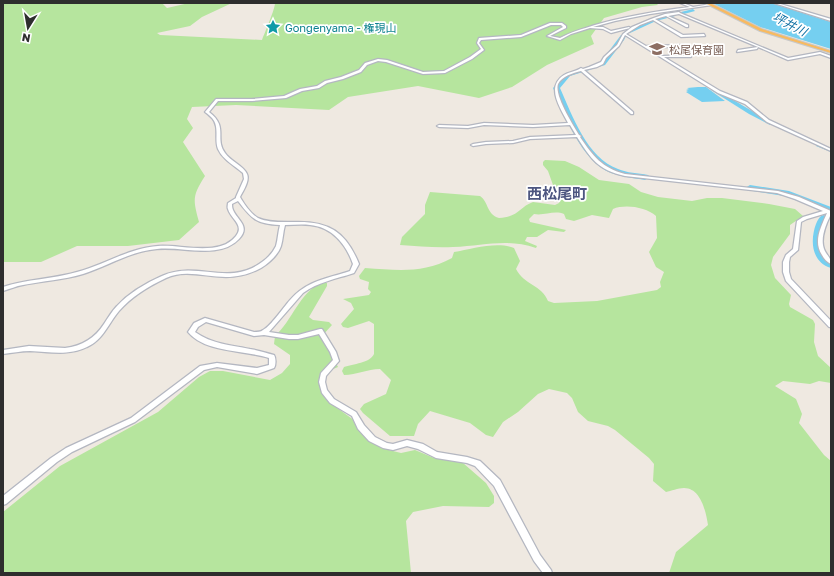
<svg xmlns="http://www.w3.org/2000/svg" width="834" height="576" viewBox="0 0 834 576" font-family="'Golos Text','Noto Sans JP',sans-serif">
<style>
.green{fill:#b6e59e}
.water{fill:#75cff0}
.lines{fill:none;stroke-linecap:round;stroke-linejoin:round}
.canal{fill:#75cff0;fill-rule:evenodd}
.river{fill:#75cff0;fill-rule:evenodd}
.minor-casing{stroke:#b4b7c1;stroke-width:2.5}
.trunk-casing{stroke:#c9c9c9;stroke-width:2}
.minor{fill:#fff;fill-rule:evenodd}
.trunk{fill:#f8ba60;fill-rule:evenodd}
.labels{text-anchor:middle;dominant-baseline:central;stroke-width:3.5;stroke-linejoin:round;paint-order:stroke}
.far-culture-label{font-size:11px;fill:#0d838f;stroke:#fff;text-anchor:start}
.far-education-label{font-size:11px;fill:#785e54;stroke:#fff;text-anchor:start}
.far-water-label{font-size:12px;font-style:italic;fill:#0d6fa3;stroke:#fff}
.quarter-label{font-size:15px;font-weight:bold;fill:#4d5680;stroke:#fff}
</style>
<rect width="100%" height="100%" fill="#efe9e1"/>
<g class="green">
<path d="M 3,3 L 162,3 L 167,8 L 189,3 L 232,3 L 202,17 L 190,26 L 157,33 L 160,35 L 262,40 C 265,32 275,9 275,3 L 656,3 L 658,5 L 642,7 L 604,18 L 591,36 L 594,44 L 547,65 L 512,87 L 479,98 L 418,86 L 348,97 L 329,110 L 236,105 L 192,107 L 187,119 L 193,128 L 183,142 L 205,176 C 192,196 193,200 199,222 L 179,240 L 128,246 L 77,246 L 41,262 L 3,262 Z"/>
<path d="M 545,160 L 565,161 L 579,167 L 599,180 L 629,184 L 641,192 L 658,197 L 692,201 L 707,198 L 722,198 L 769,204 L 795,209 L 803,216 L 790,225 L 790,234 L 773,257 L 771,265 L 775,278 L 791,295 L 789,304 L 790,307 L 813,320 L 815,324 L 814,342 L 818,356 L 831,368 L 831,383 L 819,381 L 810,384 L 783,381 L 775,386 L 796,399 L 802,414 L 799,423 L 824,455 L 831,461 L 831,573 L 669,573 L 676,552 L 708,525 C 706,512 701,488 684,488 C 678,488 671,491 666,492 L 653,481 L 654,464 L 649,458 L 615,430 L 608,426 L 588,421 L 578,412 L 572,398 L 567,393 L 549,389 L 538,394 L 518,412 L 503,422 L 493,437 L 486,435 L 470,423 L 430,411 L 418,424 L 414,436 L 390,436 L 363,413 L 360,409 L 364,404 L 386,394 L 391,380 L 380,369 C 367,369 357,375 344,375 L 342,371 L 344,367 C 353,364 370,363 374,354 L 374,324 L 369,321 L 348,328 L 343,327 L 341,324 L 354,309 L 351,303 L 343,299 L 369,295 L 371,292 L 368,289 L 369,282 L 360,279 L 359,276 L 365,268 C 397,270 422,274 452,258 L 454,252 C 472,249 497,241 514,248 L 520,261 L 516,269 C 524,285 542,285 548,301 L 554,303 L 597,301 L 657,290 L 661,287 L 660,282 L 664,272 L 656,267 L 649,252 L 657,238 L 656,216 C 646,207 625,204 613,209 L 609,218 L 592,215 L 574,221 L 566,219 L 564,214 C 554,210 544,216 534,214 L 529,219 L 530,222 L 566,230 L 564,232 L 548,230 L 537,237 L 527,237 L 525,241 L 537,246 L 536,248 C 506,238 484,246 453,247 C 435,248 418,246 400,245 L 402,237 L 425,214 L 425,205 L 430,192 L 480,196 C 489,202 486,214 499,218 C 519,217 519,207 533,202 L 555,205 L 559,203 L 560,201 L 554,194 L 541,194 L 553,185 L 548,171 L 543,165 L 543,162 Z"/>
<path d="M 321,283 L 327,283 L 327,286 L 309,317 L 313,320 L 329,322 L 332,325 L 322,336 L 338,367 L 326,372 L 321,391 L 333,405 L 362,426 L 370,439 L 381,448 L 401,453 L 415,450 L 434,458 L 463,463 L 486,483 L 494,496 L 494,503 L 489,507 L 443,506 L 413,512 L 406,521 L 411,573 L 3,573 L 3,512 L 60,466 L 158,412 L 199,377 L 210,371 L 223,371 L 270,380 L 282,373 L 290,364 L 290,355 L 274,344 L 275,336 C 292,321 300,292 321,283 Z"/>
</g>
<g class="water">
<path d="M 712,3 L 771,3 L 831,22 L 831,49 L 760,27 Z"/>
<path d="M 698,87 L 706,87 L 725,101 L 702,102 L 686,92 L 688,91 L 686,90 L 689,89 L 687,88 Z"/>
</g>
<g class="lines">
<g class="canal">
<path d="M 711,88 L 713,88 L 774,124 L 770,125 L 749,114 L 711,90 Z"/>
<path d="M 816,144 L 820,144 L 831,149 L 831,152 L 816,146 Z"/>
</g>
<g class="river">
<path d="M 693,9 L 695,11 L 680,15 L 677,13 Z"/>
<path d="M 673,13 L 675,16 L 656,21 L 630,33 L 625,32 L 652,19 Z"/>
<path d="M 621,35 L 626,36 L 624,40 L 605,65 L 570,76 L 560,88 C 572,115 587,158 618,169 C 627,173 638,173 648,175 L 650,177 L 645,180 C 634,178 622,177 611,173 C 582,162 564,115 553,88 L 566,74 L 600,63 Z"/>
<path d="M 750,185 L 789,191 L 831,207 L 831,213 L 784,196 L 747,190 L 745,188 Z"/>
<path d="M 824,215 L 829,218 C 823,232 818,246 831,258 L 831,268 C 811,262 810,240 816,224 C 818,220 819,216 824,215 Z"/>
</g>
<g class="minor-casing">
<g id="minor">
<path d="M 680,3 L 683,3 L 693,7 L 711,4 L 712,5 L 650,14 L 615,21 L 593,27 L 603,27 L 611,31 L 629,27 L 630,28 L 611,33 L 603,29 L 590,28 L 571,34 L 560,40 L 547,36 L 563,27 L 561,25 L 551,25 L 521,37 L 481,40 L 479,43 L 484,50 L 472,59 L 445,73 L 423,74 L 386,62 L 378,61 L 367,65 L 361,72 L 343,79 L 327,83 L 319,88 L 302,91 L 286,98 L 252,101 L 218,101 L 209,112 C 229,127 214,138 225,153 C 230,161 244,166 247,174 C 250,181 243,191 240,197 C 244,204 251,214 258,218 C 269,223 283,222 295,222 C 329,221 346,232 359,264 L 354,273 C 336,279 318,282 303,293 L 269,332 L 289,335 L 298,335 L 320,329 L 322,329 L 336,352 L 339,361 L 326,376 L 325,382 L 327,390 L 334,399 L 356,412 L 364,425 L 375,437 L 387,443 L 393,444 L 407,440 L 423,444 L 437,452 L 467,457 L 480,461 L 500,480 L 540,555 L 551,570 L 552,573 L 543,573 L 534,561 L 494,486 L 475,466 L 467,463 L 436,458 L 418,449 L 407,446 L 393,450 L 383,448 L 369,441 L 358,429 L 352,416 L 330,403 L 322,393 L 319,382 L 321,373 L 333,360 L 330,352 L 319,334 L 298,339 L 289,339 L 264,335 L 254,336 L 206,322 L 198,327 L 195,332 C 212,344 230,345 250,349 C 258,350 266,353 274,355 C 276,358 276,365 274,368 L 257,374 L 217,367 L 204,370 L 135,422 L 72,452 L 57,462 L 6,504 L 3,505 L 3,496 L 51,458 L 66,448 L 131,418 L 200,366 L 217,363 L 257,368 L 269,365 L 269,358 C 245,350 205,353 188,332 L 194,323 L 205,318 L 254,332 C 257,332 261,332 263,330 C 271,326 283,308 290,300 C 308,280 326,279 350,271 L 353,264 C 346,244 332,227 310,225 C 302,224 293,225 285,225 C 283,232 283,239 281,246 C 278,255 269,263 261,268 C 250,274 239,277 226,277 C 206,277 185,269 166,278 C 149,286 131,297 119,311 C 108,324 103,340 87,347 C 69,356 50,352 30,351 C 21,351 12,353 3,354 L 3,350 L 29,346 L 65,348 C 82,346 95,338 104,324 C 108,318 112,311 117,306 C 129,293 146,283 162,276 C 196,260 229,287 262,262 C 268,258 273,252 276,246 C 278,239 278,232 280,225 C 256,224 252,219 238,201 L 232,204 C 232,205 232,208 233,210 C 237,220 251,226 239,239 C 219,260 183,246 157,249 C 131,251 108,266 83,274 C 63,280 43,281 23,285 C 16,286 10,289 3,291 L 3,287 C 27,279 53,279 77,272 C 104,265 129,248 158,246 C 180,244 220,257 236,236 C 245,225 230,218 228,209 C 227,207 228,205 228,203 L 236,198 L 236,197 L 244,179 L 243,173 C 235,166 223,160 218,149 C 214,139 220,127 212,118 C 210,116 208,114 205,112 L 216,99 L 252,99 L 284,96 L 300,89 L 317,86 L 325,81 L 341,77 L 359,70 L 365,63 L 378,59 L 387,60 L 423,72 L 444,71 L 470,57 L 481,49 L 477,43 L 479,38 L 521,35 L 550,23 L 562,23 L 566,26 L 566,28 L 550,36 L 560,38 C 571,32 582,29 595,25 C 626,16 658,11 690,7 Z"/>
<path d="M 774,3 L 777,3 L 831,19 L 831,21 Z"/>
<path d="M 680,13 L 788,58 L 820,52 L 831,56 L 831,58 L 820,54 L 788,60 L 758,47 L 757,49 L 737,52 L 738,50 L 758,47 L 679,14 L 668,16 L 688,25 L 688,27 L 686,27 L 666,16 L 655,19 L 683,35 L 704,34 L 705,36 L 681,37 L 653,20 L 640,25 L 626,34 L 646,46 L 684,45 L 683,47 L 648,47 L 662,56 L 692,55 L 691,57 L 664,57 L 720,91 L 747,102 L 769,120 L 831,149 L 831,151 L 767,122 L 745,104 L 718,93 L 625,35 L 619,46 L 606,58 L 603,64 L 597,67 L 584,70 L 633,112 L 633,114 L 631,114 L 581,71 C 573,73 562,76 558,84 C 554,95 573,125 579,135 L 581,136 L 580,137 C 593,156 602,168 625,174 L 778,191 L 799,197 L 831,211 L 831,214 C 826,224 820,238 824,249 C 826,255 831,257 831,264 C 827,262 824,259 822,255 C 813,241 821,227 827,213 L 807,219 L 801,222 L 798,250 L 790,257 L 789,262 L 789,272 L 791,279 L 831,321 L 831,327 L 829,327 L 786,281 L 783,272 L 783,262 L 786,255 L 793,249 L 797,221 L 803,217 L 823,211 L 795,199 L 777,193 L 625,176 C 598,170 591,159 577,137 L 530,139 L 513,143 L 486,144 L 473,146 L 471,145 L 473,144 L 486,142 L 513,141 L 530,137 L 576,135 L 570,125 L 533,127 L 484,125 L 468,128 L 439,127 L 437,126 L 439,125 L 468,126 L 484,123 L 533,125 L 568,123 C 561,109 545,87 564,75 C 569,72 577,71 581,68 L 583,69 L 589,67 L 601,62 L 604,57 L 617,45 L 623,34 L 632,27 L 651,19 L 665,14 L 679,12 Z"/>
</g>
</g>
<g class="trunk-casing">
<path id="trunk" d="M 705,3 L 710,3 L 762,29 L 831,51 L 831,53 L 760,31 Z"/>
</g>
<use href="#minor" class="minor"/>
<use href="#trunk" class="trunk"/>
</g>
<defs>
<g id="sight-bare" transform="scale(1.2)"><path d="M0-6L1.8-2.2L6-1.7L2.9 1.2L3.7 5.4L0 3.3L-3.7 5.4L-2.9 1.2L-6-1.7L-1.8-2.2Z" fill="#0f9aa8" stroke="#fff" stroke-width="2.5" paint-order="stroke"/></g>
<g id="school-bare" transform="scale(1.2)"><path d="M0-5L7-2L0 1L-7-2ZM-4 1L0 2.5L4 1V4Q0 6-4 4Z" fill="#8d6e63" stroke="#fff" stroke-width="2.5" paint-order="stroke"/></g>
</defs>
<g fill-rule="evenodd">
<use href="#sight-bare" x="273" y="27"/>
<use href="#school-bare" x="657" y="49"/>
</g>
<g class="labels">
<g class="far-culture-label">
<text x="285" y="27">Gongenyama - 権現山</text>
</g>
<g class="far-education-label">
<text x="669" y="49">松尾保育園</text>
</g>
<g class="far-water-label">
<text transform="translate(790 24) rotate(28)">坪井川</text>
</g>
<g class="quarter-label">
<text x="557" y="193">西松尾町</text>
</g>
</g>
<rect width="834" height="576" fill="none" stroke="#2e2e2e" stroke-width="8"/>
<g transform="translate(28 28) rotate(191)" stroke="#ffffff" stroke-width="3" paint-order="stroke">
<path d="M0-3L7 15L0 10L-7 15Z" fill="#2e2e2e"/>
<text y="-6" font-size="11" font-weight="bold" text-anchor="middle" fill="#2e2e2e">N</text>
</g>
</svg>
